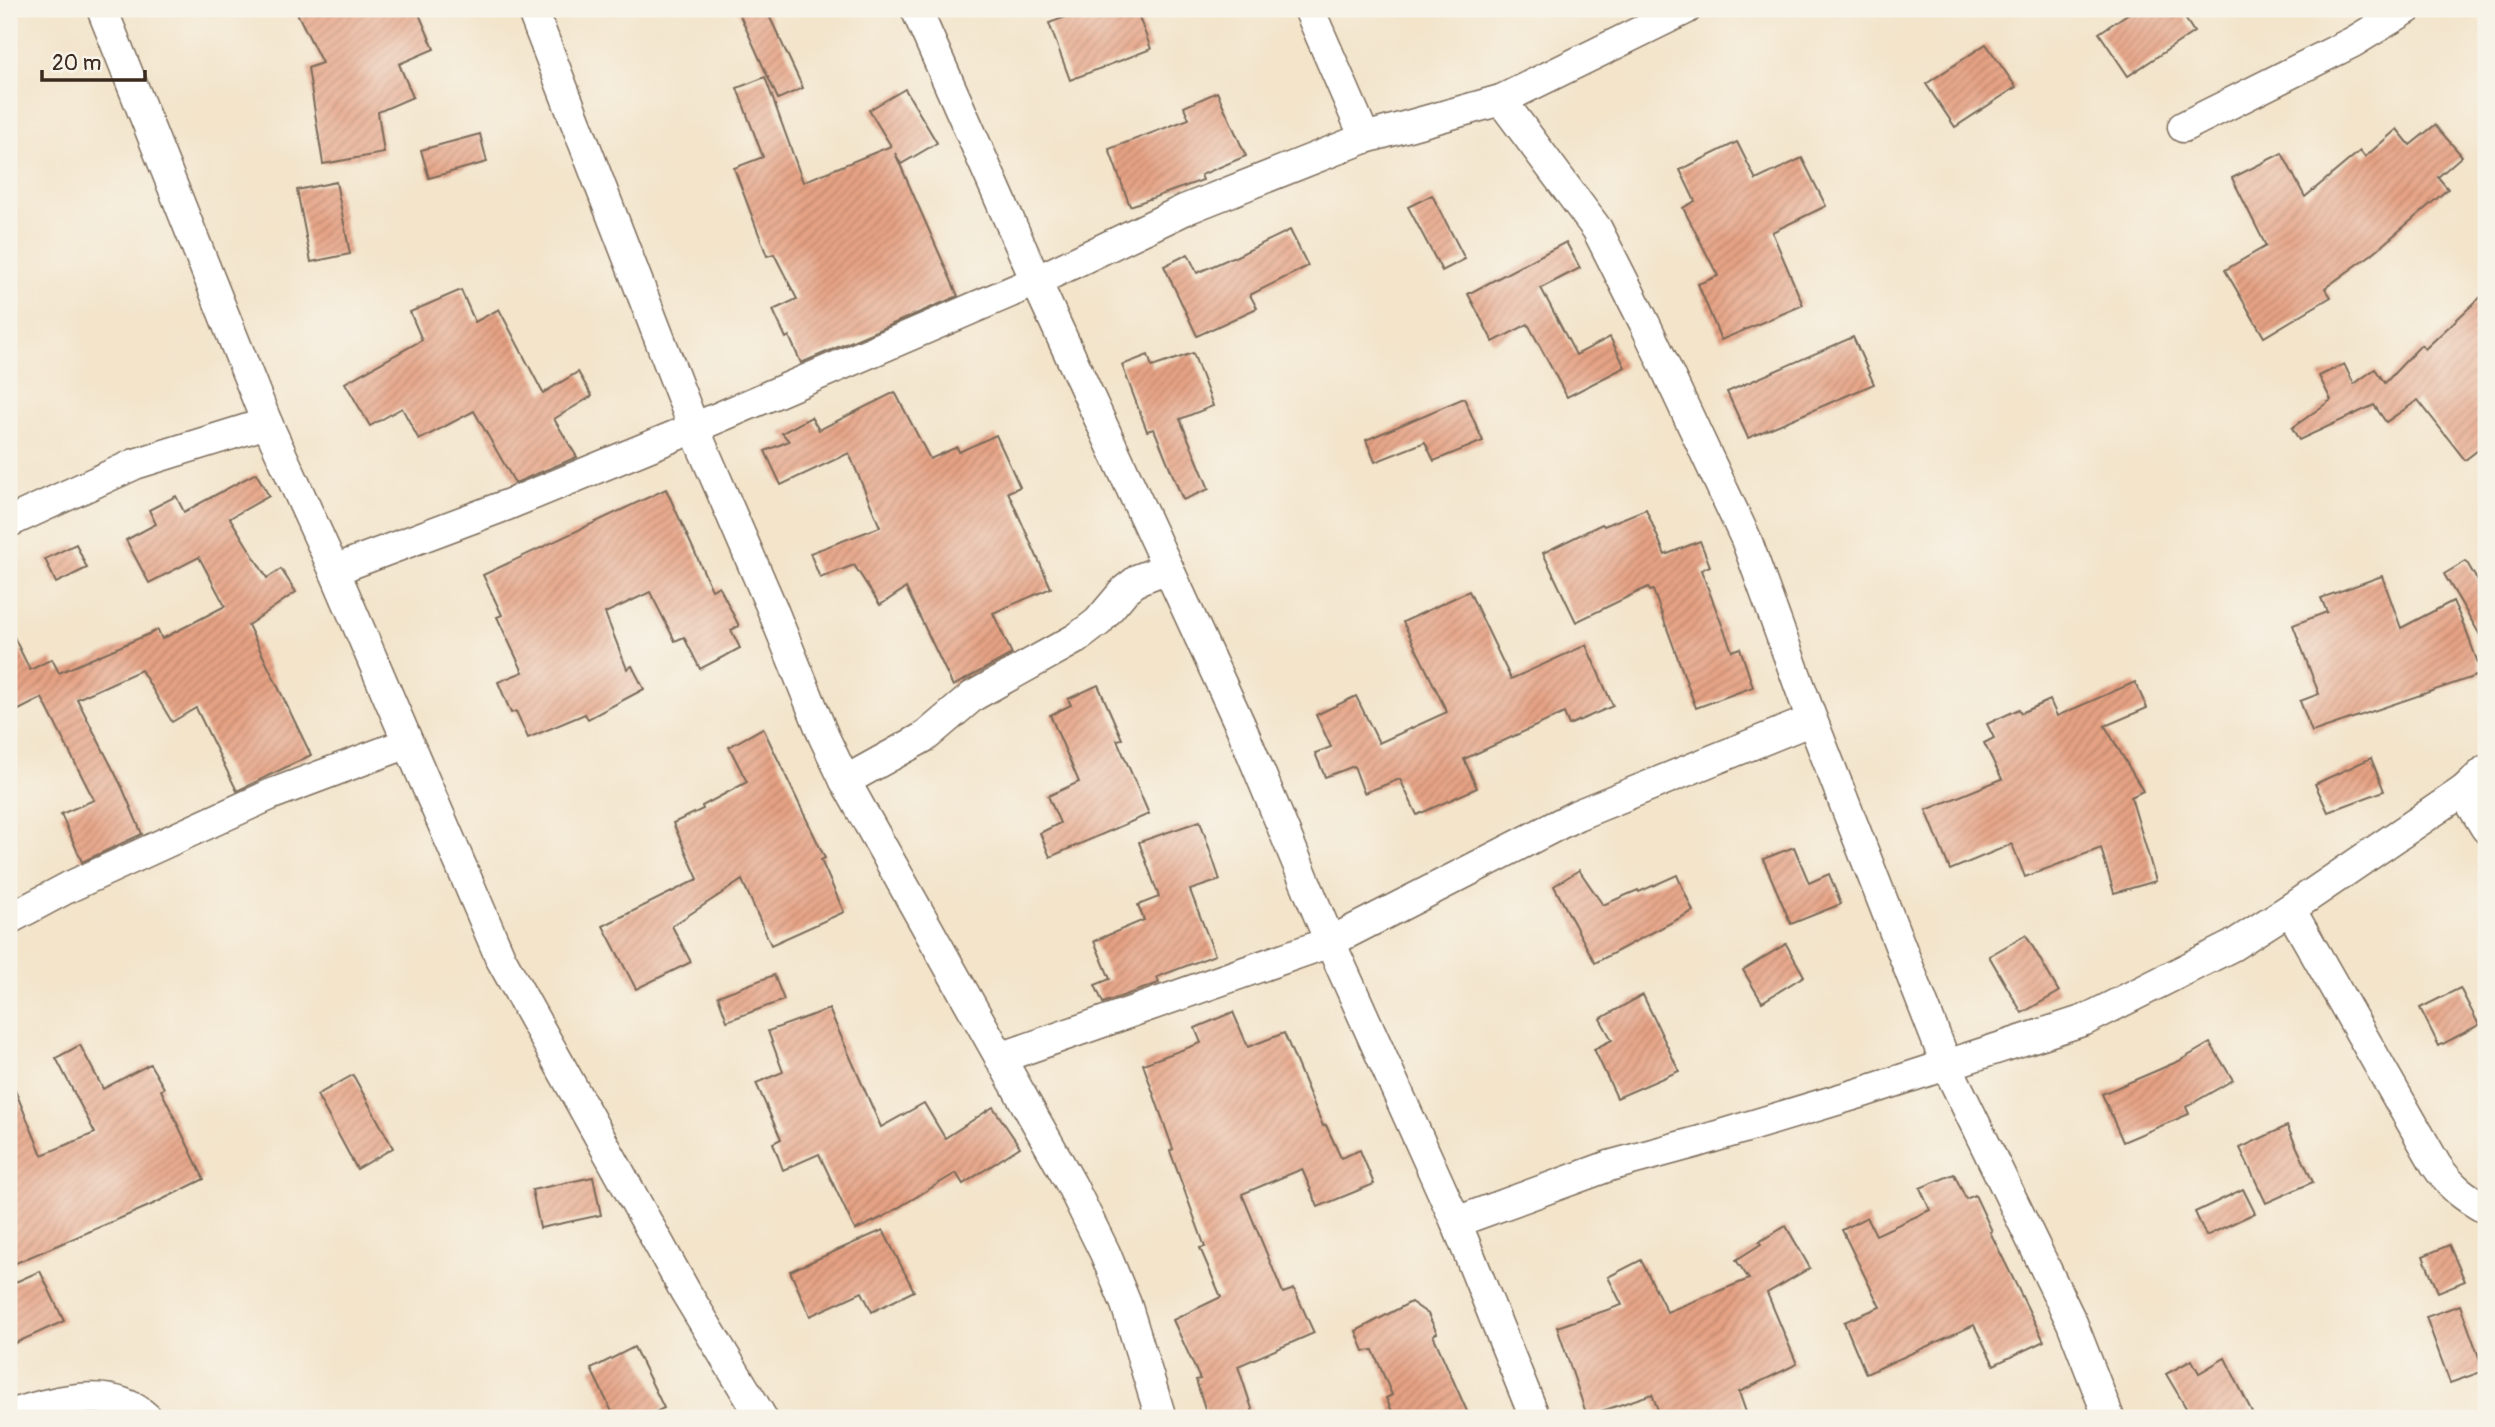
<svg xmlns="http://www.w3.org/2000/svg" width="2495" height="1427" viewBox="0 0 2495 1427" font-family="Pangolin,sans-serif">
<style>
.building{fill:url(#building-hatch)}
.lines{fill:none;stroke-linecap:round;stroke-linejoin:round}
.street-casing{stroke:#7b6b5a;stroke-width:33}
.street{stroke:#fff;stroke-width:30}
</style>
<defs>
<pattern id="building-hatch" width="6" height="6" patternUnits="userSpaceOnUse" patternTransform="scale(1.75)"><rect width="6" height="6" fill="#e6a284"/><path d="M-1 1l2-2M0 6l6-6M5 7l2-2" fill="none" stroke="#bc846b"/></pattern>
</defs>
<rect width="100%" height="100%" fill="#f7f3e8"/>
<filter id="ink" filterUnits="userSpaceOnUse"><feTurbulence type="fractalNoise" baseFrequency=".0143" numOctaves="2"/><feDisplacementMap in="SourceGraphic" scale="14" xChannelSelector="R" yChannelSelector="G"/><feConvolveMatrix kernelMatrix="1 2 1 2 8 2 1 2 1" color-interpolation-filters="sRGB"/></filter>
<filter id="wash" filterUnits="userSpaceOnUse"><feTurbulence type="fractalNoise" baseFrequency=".00686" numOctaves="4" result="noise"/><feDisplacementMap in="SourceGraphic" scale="28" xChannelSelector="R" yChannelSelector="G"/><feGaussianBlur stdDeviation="1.57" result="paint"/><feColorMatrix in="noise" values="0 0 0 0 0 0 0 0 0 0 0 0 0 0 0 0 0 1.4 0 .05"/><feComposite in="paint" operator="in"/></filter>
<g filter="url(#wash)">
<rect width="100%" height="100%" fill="#f3e4ca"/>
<g id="blocks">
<g class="building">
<path d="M 295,9 L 417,9 L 434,49 L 399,64 L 413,97 L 378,112 L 384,153 L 323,164 L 308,68 L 322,63 Z"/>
<path d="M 737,9 L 766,9 L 803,88 L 778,99 Z"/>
<path d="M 1087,9 L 1136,9 L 1151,49 L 1070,80 L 1049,23 Z"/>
<path d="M 2135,9 L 2179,9 L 2194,32 L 2128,76 L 2099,33 Z"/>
<path d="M 1986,44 L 2016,87 L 1955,127 L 1926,84 Z"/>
<path d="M 765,77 L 803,182 L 891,146 L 869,110 L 905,89 L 937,143 L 901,164 L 895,153 L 958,296 L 801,363 L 789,336 L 786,338 L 773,310 L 797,299 L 774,254 L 767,256 L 734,168 L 763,157 L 737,88 Z"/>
<path d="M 1217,92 L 1246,156 L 1201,175 L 1203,180 L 1130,206 L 1109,149 L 1189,119 L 1184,107 Z"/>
<path d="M 2435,125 L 2462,156 L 2438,177 L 2448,189 L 2372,254 L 2325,288 L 2331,297 L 2264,337 L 2225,270 L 2266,246 L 2232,178 L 2282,153 L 2305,197 L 2360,151 L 2365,157 L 2397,129 L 2410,145 Z"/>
<path d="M 480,134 L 487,162 L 429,178 L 421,150 Z"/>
<path d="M 1737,142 L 1756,180 L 1802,158 L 1826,206 L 1772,232 L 1803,305 L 1721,340 L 1698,284 L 1718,276 L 1683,208 L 1695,201 L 1680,170 Z"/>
<path d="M 336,182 L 350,254 L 311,262 L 297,190 Z"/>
<path d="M 1432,195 L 1465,259 L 1442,271 L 1408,207 Z"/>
<path d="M 1290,230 L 1308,266 L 1250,295 L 1257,308 L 1197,336 L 1164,266 L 1188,254 L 1197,273 L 1233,257 L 1233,258 Z"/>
<path d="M 1566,242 L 1580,268 L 1541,288 L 1576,355 L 1610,337 L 1625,367 L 1567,397 L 1528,324 L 1493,342 L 1468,294 Z"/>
<path d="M 461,290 L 475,322 L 499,309 L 543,393 L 578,372 L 592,396 L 554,419 L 577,457 L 515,483 L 474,411 L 419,440 L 402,408 L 370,426 L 345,383 L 422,340 L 410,312 Z"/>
<path d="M 2486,292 L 2486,444 L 2465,460 L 2418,400 L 2386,422 L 2374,405 L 2299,440 L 2292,428 L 2331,400 L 2319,376 L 2344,364 L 2354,384 L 2375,369 L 2385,383 L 2421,345 L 2425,349 Z"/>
<path d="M 1853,337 L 1874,384 L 1748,438 L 1727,392 Z"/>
<path d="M 1193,353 L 1213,406 L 1180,419 L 1209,489 L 1183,500 L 1154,429 L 1147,431 L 1122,365 L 1148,355 L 1152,367 Z"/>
<path d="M 895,392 L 930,459 L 957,447 L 959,452 L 996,435 L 1020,487 L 1008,492 L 1051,588 L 993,613 L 1012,654 L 953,686 L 906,588 L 880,605 L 854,565 L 820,578 L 810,553 L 880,527 L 849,453 L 781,485 L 765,451 L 789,441 L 782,433 L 811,417 L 819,430 Z"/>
<path d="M 1464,398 L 1483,441 L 1434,461 L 1425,442 L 1375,462 L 1366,440 Z"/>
<path d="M 256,473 L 269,496 L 230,518 L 267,578 L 281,569 L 296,592 L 248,625 L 311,755 L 237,791 L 196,708 L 172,722 L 141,670 L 77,699 L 122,787 L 142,834 L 82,862 L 61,814 L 94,800 L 42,698 L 9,715 L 9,627 L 30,670 L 52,659 L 59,673 L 158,630 L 162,639 L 225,606 L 199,557 L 149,583 L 126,540 L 156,524 L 149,510 L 176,496 L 184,512 Z"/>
<path d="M 666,489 L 712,590 L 719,586 L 739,626 L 731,630 L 740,648 L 700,669 L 684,637 L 675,641 L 650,592 L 605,613 L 627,669 L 632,666 L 644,689 L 588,719 L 585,714 L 528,738 L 516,711 L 511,713 L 498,682 L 523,672 L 497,617 L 502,615 L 483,575 Z"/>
<path d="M 1646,509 L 1665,555 L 1700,541 L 1710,566 L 1701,570 L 1732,651 L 1740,648 L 1753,687 L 1696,708 L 1653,590 L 1650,591 L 1648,587 L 1576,622 L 1543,553 L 1602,524 L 1604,526 Z"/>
<path d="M 76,544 L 87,568 L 56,583 L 45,559 Z"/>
<path d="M 2466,561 L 2486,595 L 2486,645 L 2444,574 Z"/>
<path d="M 2382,576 L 2401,628 L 2453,601 L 2465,628 L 2482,674 L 2312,732 L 2300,701 L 2319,694 L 2293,625 L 2327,612 L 2321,598 Z"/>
<path d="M 1469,591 L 1511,679 L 1586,645 L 1613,706 L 1569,725 L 1564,713 L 1464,759 L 1477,788 L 1417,815 L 1400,779 L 1364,793 L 1354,766 L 1325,777 L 1315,753 L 1331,747 L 1316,715 L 1356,696 L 1379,743 L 1447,712 L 1403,622 Z"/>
<path d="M 2135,682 L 2147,708 L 2105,726 L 2143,791 L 2131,797 L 2156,881 L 2114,893 L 2101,848 L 2025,877 L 2012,844 L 1950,870 L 1926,810 L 2002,779 L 1984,743 L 1994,738 L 1987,724 L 2019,709 L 2021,713 L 2050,700 L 2057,716 Z"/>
<path d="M 1098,685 L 1122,739 L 1117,740 L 1149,814 L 1050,857 L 1040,833 L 1060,823 L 1048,796 L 1079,782 L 1050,715 L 1071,705 L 1068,699 Z"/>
<path d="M 763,728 L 825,858 L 821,860 L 844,912 L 771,945 L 742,880 L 672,926 L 691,962 L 636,989 L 603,926 L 698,879 L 673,823 L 703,809 L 702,806 L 747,782 L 729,747 Z"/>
<path d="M 2371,758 L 2384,791 L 2328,812 L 2315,784 Z"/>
<path d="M 1200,821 L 1220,880 L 1190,890 L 1215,955 L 1157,977 L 1159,983 L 1103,1003 L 1095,985 L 1110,979 L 1094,941 L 1144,920 L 1138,905 L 1159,897 L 1139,842 Z"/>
<path d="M 1794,847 L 1809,883 L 1829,874 L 1841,904 L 1791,924 L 1763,859 Z"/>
<path d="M 1579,870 L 1603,905 L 1638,890 L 1639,892 L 1677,875 L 1693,911 L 1595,963 L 1554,886 Z"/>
<path d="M 2026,935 L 2059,992 L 2022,1013 L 1989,956 Z"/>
<path d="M 1786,944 L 1804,976 L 1762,1002 L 1743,970 Z"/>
<path d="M 774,975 L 784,1000 L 727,1021 L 718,996 Z"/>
<path d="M 2460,988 L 2479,1025 L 2439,1046 L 2420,1008 Z"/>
<path d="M 1643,995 L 1679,1071 L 1617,1098 L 1594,1049 L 1612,1040 L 1600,1019 Z"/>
<path d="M 829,1009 L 881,1127 L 924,1103 L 945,1138 L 993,1107 L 1020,1147 L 963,1184 L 956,1173 L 881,1218 L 855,1230 L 819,1154 L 783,1170 L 773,1143 L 781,1139 L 756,1083 L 783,1072 L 768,1031 Z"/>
<path d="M 1233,1012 L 1248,1047 L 1284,1033 L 1323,1126 L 1326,1125 L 1341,1158 L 1360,1150 L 1374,1184 L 1318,1207 L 1302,1169 L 1242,1194 L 1283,1293 L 1294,1289 L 1314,1333 L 1238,1366 L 1255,1418 L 1208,1418 L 1196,1380 L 1200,1379 L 1173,1320 L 1221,1297 L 1200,1248 L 1205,1247 L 1170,1151 L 1173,1149 L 1143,1064 L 1201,1043 L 1195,1028 Z"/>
<path d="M 2210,1043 L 2233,1080 L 2186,1107 L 2189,1114 L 2123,1142 L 2102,1094 L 2179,1061 Z"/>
<path d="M 80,1045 L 103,1089 L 150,1064 L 164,1088 L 161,1090 L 204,1179 L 149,1206 L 9,1266 L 9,1076 L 42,1155 L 95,1133 L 56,1058 Z"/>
<path d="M 353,1075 L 393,1148 L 357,1169 L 317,1095 Z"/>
<path d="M 2287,1126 L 2313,1182 L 2266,1203 L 2240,1148 Z"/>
<path d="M 1954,1174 L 1966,1199 L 1975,1195 L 1992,1231 L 1990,1232 L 2044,1341 L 1994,1365 L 1974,1325 L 1866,1374 L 1844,1322 L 1880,1307 L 1842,1230 L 1867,1217 L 1876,1235 L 1930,1210 L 1920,1188 Z"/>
<path d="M 593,1177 L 601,1215 L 540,1228 L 532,1190 Z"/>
<path d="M 2243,1189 L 2255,1213 L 2206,1236 L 2195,1212 Z"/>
<path d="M 1786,1226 L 1810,1268 L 1767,1293 L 1797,1364 L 1739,1392 L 1748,1418 L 1661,1418 L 1652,1394 L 1587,1416 L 1557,1327 L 1622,1305 L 1608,1277 L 1641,1260 L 1667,1312 L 1749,1279 L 1736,1260 L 1761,1244 L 1759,1242 Z"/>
<path d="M 883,1230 L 914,1291 L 872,1312 L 862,1292 L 810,1316 L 790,1271 Z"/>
<path d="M 2449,1245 L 2465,1281 L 2438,1292 L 2423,1256 Z"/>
<path d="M 40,1271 L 64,1321 L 9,1346 L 9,1285 Z"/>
<path d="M 1411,1302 L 1428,1314 L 1437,1333 L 1433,1335 L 1470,1418 L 1395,1418 L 1386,1398 L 1392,1395 L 1373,1350 L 1364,1351 L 1356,1331 Z"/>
<path d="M 2460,1305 L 2484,1371 L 2450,1383 L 2426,1317 Z"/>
<path d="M 634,1347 L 664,1408 L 643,1418 L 615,1418 L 591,1369 Z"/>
<path d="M 2225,1358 L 2255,1418 L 2192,1418 L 2166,1374 L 2192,1360 L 2199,1373 Z"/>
</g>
</g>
</g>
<g filter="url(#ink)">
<use href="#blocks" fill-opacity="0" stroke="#7b6b5a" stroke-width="2"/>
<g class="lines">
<g class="street-casing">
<g id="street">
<path d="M 102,9 L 267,423 L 334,570 L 501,959 L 685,1291 L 762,1418"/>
<path d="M 532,9 L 694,428 L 771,606 L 824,737 L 845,781 L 1071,1184 L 1105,1253 L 1126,1304 L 1161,1418"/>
<path d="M 916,9 L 1036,281 L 1241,727 L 1330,942 L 1456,1222 L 1535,1418"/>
<path d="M 1309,9 L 1365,138"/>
<path d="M 1501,100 L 1597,229 L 1645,324 L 1746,539 L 1812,720 L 1947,1066 L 2072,1323 L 2109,1418"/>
<path d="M 2183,127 L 2353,42 L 2407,9"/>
<path d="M 9,522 L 135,464 L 267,423"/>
<path d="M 334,570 L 507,505 L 694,428 L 1036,281 L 1184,210 L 1365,138 L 1501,100 L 1686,9"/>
<path d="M 845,781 L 926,736 L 973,696 L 1077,638 L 1098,622 L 1125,590 L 1139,579 L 1168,568"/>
<path d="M 2463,791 L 2486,828"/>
<path d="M 2290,909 L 2436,1165 C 2451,1187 2463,1196 2486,1209"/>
<path d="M 9,919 L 69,887 L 272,794 L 408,743"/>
<path d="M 1000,1058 L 1330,942 L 1577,815 L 1812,720"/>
<path d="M 1456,1222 L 1609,1166 L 1697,1142 L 1860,1093 L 2085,1020 L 2232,946 L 2290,909 L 2463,791 L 2486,770"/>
<path d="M 9,1415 C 51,1403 110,1383 147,1418"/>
</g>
</g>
<use href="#street" class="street"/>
</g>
</g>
<rect width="2495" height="1427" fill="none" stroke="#f7f3e8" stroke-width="35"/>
<path d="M42 70v10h103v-10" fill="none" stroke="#3b2a1e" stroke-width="3.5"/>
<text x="52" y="70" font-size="21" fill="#3b2a1e" stroke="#f7f3e8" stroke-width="5" paint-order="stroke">20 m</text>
</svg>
